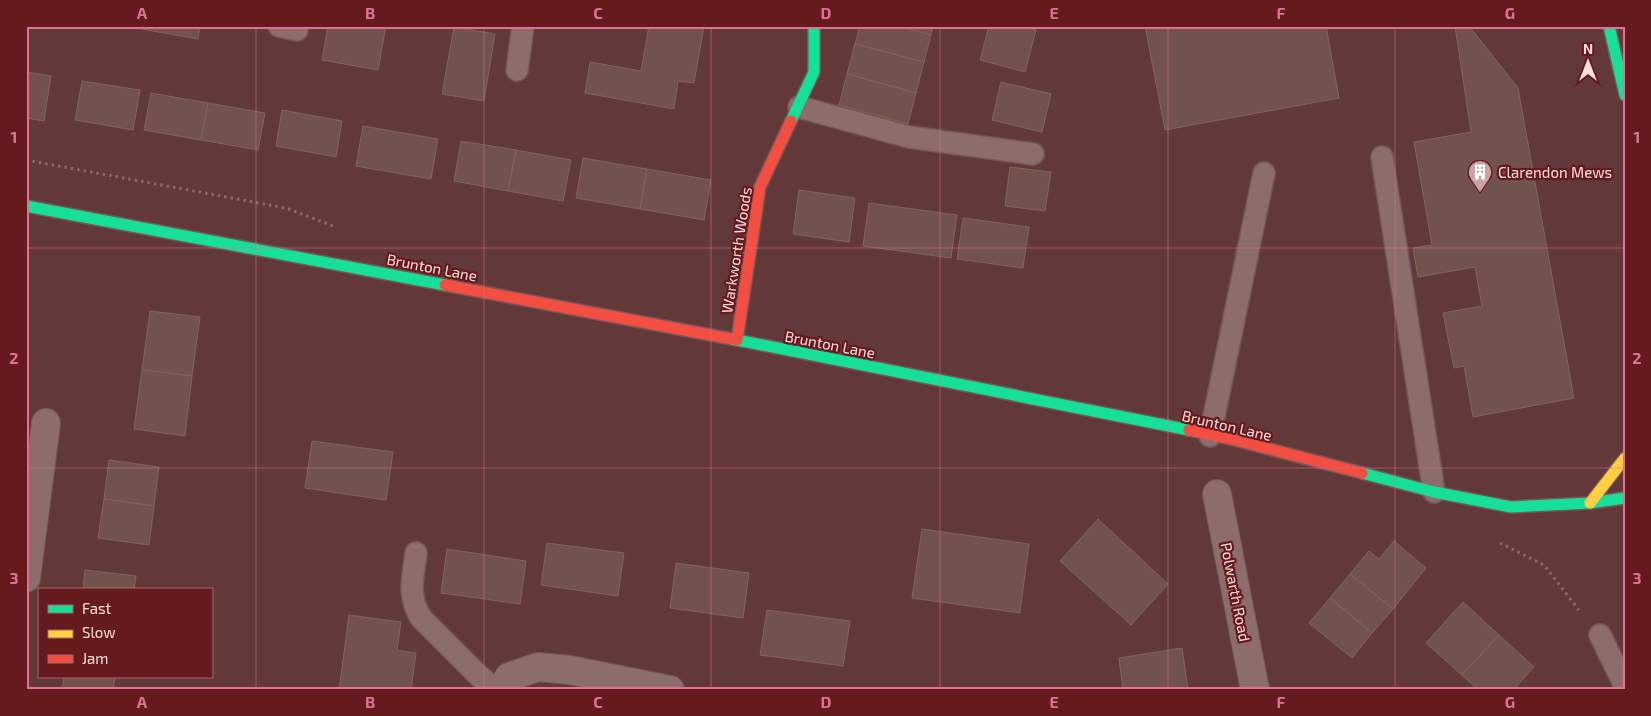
<svg xmlns="http://www.w3.org/2000/svg" width="1651" height="716" viewBox="0 0 1651 716" font-family="'Exo 2',sans-serif">
<style>
.building{fill:#72524d;stroke:#84645e}
.lines{fill:none;stroke-linecap:round;stroke-linejoin:round}
.lane-casing{stroke:#765657;stroke-width:24}
.street-casing{stroke:#765657;stroke-width:30}
.fast-casing{stroke:#765657;stroke-width:14}
.slow-casing{stroke:#765657;stroke-width:14}
.jam-casing{stroke:#765657;stroke-width:14}
.path{stroke:#886c6c;stroke-width:3;stroke-dasharray:2.5 4;stroke-linecap:butt}
.lane{stroke:#8c6d6c;stroke-width:21}
.street{stroke:#8c6d6c;stroke-width:28}
.fast{stroke:#16e098;stroke-width:11}
.slow{stroke:#ffcf43;stroke-width:11}
.jam{stroke:#f24e42;stroke-width:11}
.grid{fill:none;stroke:#dd7296;stroke-width:1;stroke-opacity:0.55}
.labels{text-anchor:middle;dominant-baseline:central;stroke-width:4.5;stroke-linejoin:round;paint-order:stroke}
.poi-label{font-size:15px;fill:#fde0de;stroke:#671a1e;text-anchor:start}
.street-label{font-size:15px;fill:#fde0de;stroke:#671a1e}
.neatline{fill:none;stroke:#dd7296;stroke-width:2}
.grid-label{font-size:16px;text-anchor:middle;font-weight:bold;fill:#dd7296}
</style>
<rect width="100%" height="100%" fill="#623839"/>
<g class="building">
<path d="M 125,26 L 200,26 L 198,39 Z"/>
<path d="M 328,26 L 386,26 L 378,70 L 322,60 Z"/>
<path d="M 649,26 L 704,26 L 694,83 L 678,81 L 674,109 L 585,93 L 590,62 L 641,71 Z"/>
<path d="M 860,26 L 899,26 L 931,35 L 924,62 L 855,44 Z"/>
<path d="M 899,26 L 933,26 L 931,35 Z"/>
<path d="M 989,26 L 1022,26 L 1036,30 L 1025,72 L 980,60 Z"/>
<path d="M 1145,26 L 1326,26 L 1339,98 L 1165,130 Z"/>
<path d="M 1455,26 L 1469,26 L 1518,88 L 1574,398 L 1473,417 L 1464,366 L 1454,368 L 1443,313 L 1482,306 L 1475,267 L 1418,277 L 1413,248 L 1432,245 L 1414,142 L 1471,132 Z"/>
<path d="M 454,27 L 495,34 L 484,101 L 442,94 Z"/>
<path d="M 855,44 L 924,62 L 916,93 L 847,74 Z"/>
<path d="M 26,72 L 51,76 L 44,121 L 26,118 Z"/>
<path d="M 847,74 L 916,93 L 908,124 L 839,105 Z"/>
<path d="M 82,81 L 140,90 L 133,130 L 75,120 Z"/>
<path d="M 1001,82 L 1051,94 L 1042,132 L 992,120 Z"/>
<path d="M 151,93 L 208,103 L 201,140 L 144,130 Z"/>
<path d="M 208,103 L 265,113 L 258,150 L 201,140 Z"/>
<path d="M 282,110 L 342,121 L 336,157 L 276,146 Z"/>
<path d="M 363,126 L 438,139 L 431,179 L 356,166 Z"/>
<path d="M 461,141 L 516,150 L 508,191 L 454,181 Z"/>
<path d="M 516,150 L 571,160 L 563,201 L 508,191 Z"/>
<path d="M 583,158 L 647,169 L 640,209 L 576,198 Z"/>
<path d="M 1010,167 L 1051,172 L 1045,211 L 1005,206 Z"/>
<path d="M 647,169 L 711,180 L 704,220 L 640,209 Z"/>
<path d="M 799,190 L 855,198 L 849,242 L 793,234 Z"/>
<path d="M 869,203 L 957,215 L 951,258 L 863,246 Z"/>
<path d="M 963,218 L 1029,227 L 1023,268 L 957,259 Z"/>
<path d="M 150,311 L 200,317 L 192,376 L 142,370 Z"/>
<path d="M 142,370 L 192,376 L 185,436 L 134,429 Z"/>
<path d="M 312,441 L 393,452 L 386,500 L 305,488 Z"/>
<path d="M 109,460 L 159,467 L 154,506 L 104,499 Z"/>
<path d="M 104,499 L 154,506 L 149,545 L 98,538 Z"/>
<path d="M 1098,519 L 1168,584 L 1131,625 L 1060,561 Z"/>
<path d="M 922,529 L 1029,544 L 1020,613 L 912,598 Z"/>
<path d="M 1394,541 L 1426,568 L 1393,609 L 1350,574 L 1369,551 L 1379,559 Z"/>
<path d="M 547,543 L 624,553 L 618,596 L 541,585 Z"/>
<path d="M 447,549 L 526,561 L 520,604 L 441,593 Z"/>
<path d="M 676,563 L 749,573 L 743,618 L 670,608 Z"/>
<path d="M 85,570 L 136,576 L 134,590 L 83,590 Z"/>
<path d="M 1350,574 L 1393,609 L 1372,633 L 1330,598 Z"/>
<path d="M 1330,598 L 1372,633 L 1352,658 L 1309,623 Z"/>
<path d="M 1463,602 L 1499,635 L 1462,675 L 1426,643 Z"/>
<path d="M 767,610 L 850,621 L 843,666 L 760,655 Z"/>
<path d="M 349,615 L 401,622 L 397,650 L 416,653 L 411,690 L 339,690 Z"/>
<path d="M 1499,635 L 1534,667 L 1513,690 L 1478,690 L 1462,675 Z"/>
<path d="M 1182,648 L 1188,690 L 1123,690 L 1119,658 Z"/>
<path d="M 64,677 L 115,677 L 113,690 L 62,690 Z"/>
</g>
<g class="lines">
<g class="lane-casing">
<g id="lane">
<path d="M 279,26 L 297,30"/>
<path d="M 517,70 L 523,26"/>
<path d="M 799,107 L 909,137 L 1033,154"/>
<path d="M 1382,157 L 1434,492"/>
<path d="M 1210,436 L 1264,173"/>
<path d="M 416,553 C 413,578 407,595 421,618 L 478,675 L 496,690"/>
<path d="M 1600,635 L 1625,686"/>
</g>
</g>
<g class="street-casing">
<g id="street">
<path d="M 1217,494 L 1255,690"/>
<path d="M 26,578 L 46,423"/>
<path d="M 502,690 L 509,677 L 538,667 L 570,670 L 670,690"/>
</g>
</g>
<g class="fast-casing">
<g id="fast">
<path d="M 1609,26 L 1625,95"/>
<path d="M 791,121 L 814,72 L 814,26"/>
<path d="M 26,206 L 445,285"/>
<path d="M 732,339 L 1189,430"/>
<path d="M 1362,473 L 1434,492 L 1511,507 L 1590,503 L 1625,498"/>
</g>
</g>
<g class="slow-casing">
<path id="slow" d="M 1590,503 L 1625,458"/>
</g>
<g class="jam-casing">
<g id="jam">
<path d="M 445,285 L 732,339"/>
<path d="M 737,340 L 760,187 L 791,121"/>
<path d="M 1189,430 L 1227,438 L 1362,473"/>
</g>
</g>
<g class="path">
<path d="M 26,160 L 286,208 L 333,226"/>
<path d="M 1500,543 L 1544,565 L 1579,610"/>
</g>
<use href="#lane" class="lane"/>
<use href="#street" class="street"/>
<use href="#fast" class="fast"/>
<use href="#slow" class="slow"/>
<use href="#jam" class="jam"/>
</g>
<path class="grid" d="M 256,26 L 256,690M 484,26 L 484,690M 711,26 L 711,690M 940,26 L 940,690M 1168,26 L 1168,690M 1395,26 L 1395,690M 26,248 L 1625,248M 26,468 L 1625,468"/>
<defs>
<g id="building-pin" transform="scale(1.25)"><path d="M0 17L-7.5 6A9.5 9.5 0 1 1 7.5 6Z" fill="#c7a5a4" stroke="#671a1e"/><path d="M-4-6H4V6H1V3H-1V6H-4ZM-2.5-4.3h1.7v1.8h-1.7ZM.8-4.3h1.7v1.8H.8ZM-2.5-1h1.7V.8h-1.7ZM.8-1h1.7V.8H.8Z" fill="#fff"/></g>
</defs>
<g fill-rule="evenodd">
<use href="#building-pin" x="1480" y="172"/>
</g>
<g class="labels">
<g class="poi-label">
<text x="1498" y="172">Clarendon Mews</text>
</g>
<g class="street-label">
<text transform="translate(736 250) rotate(-81)">Warkworth Woods</text>
<text transform="translate(432 267) rotate(11)">Brunton Lane</text>
<text transform="translate(830 344) rotate(11)">Brunton Lane</text>
<text transform="translate(1227 425) rotate(13)">Brunton Lane</text>
<text transform="translate(1236 592) rotate(79)">Polwarth Road</text>
</g>
</g>
<rect width="1651" height="716" fill="none" stroke="#671a1e" stroke-width="55"/>
<rect x="38" y="588" width="175" height="90" fill="#671a1e" stroke="#a3696b"/>
<rect x="48" y="605" width="25" height="8" fill="#16e098" stroke="#a3696b"/>
<text x="82" y="614" font-size="15" fill="#fde0de">Fast</text>
<rect x="48" y="630" width="25" height="8" fill="#ffcf43" stroke="#a3696b"/>
<text x="82" y="638" font-size="15" fill="#fde0de">Slow</text>
<rect x="48" y="655" width="25" height="8" fill="#f24e42" stroke="#a3696b"/>
<text x="82" y="664" font-size="15" fill="#fde0de">Jam</text>
<g transform="translate(1588 62)" stroke="#671a1e" stroke-width="4" paint-order="stroke">
<path d="M0-4L9 19L0 12L-9 19Z" fill="#fde0de"/>
<text y="-8" font-size="14" font-weight="bold" text-anchor="middle" fill="#fde0de">N</text>
</g>
<rect x="28" y="28" width="1596" height="660" class="neatline"/>
<g class="grid-label">
<text x="142" y="19">A</text>
<text x="370" y="19">B</text>
<text x="598" y="19">C</text>
<text x="826" y="19">D</text>
<text x="1054" y="19">E</text>
<text x="1281" y="19">F</text>
<text x="1510" y="19">G</text>
<text x="14" y="143">1</text>
<text x="1637" y="143">1</text>
<text x="14" y="364">2</text>
<text x="1637" y="364">2</text>
<text x="14" y="584">3</text>
<text x="1637" y="584">3</text>
<text x="142" y="708">A</text>
<text x="370" y="708">B</text>
<text x="598" y="708">C</text>
<text x="826" y="708">D</text>
<text x="1054" y="708">E</text>
<text x="1281" y="708">F</text>
<text x="1510" y="708">G</text>
</g>
</svg>
